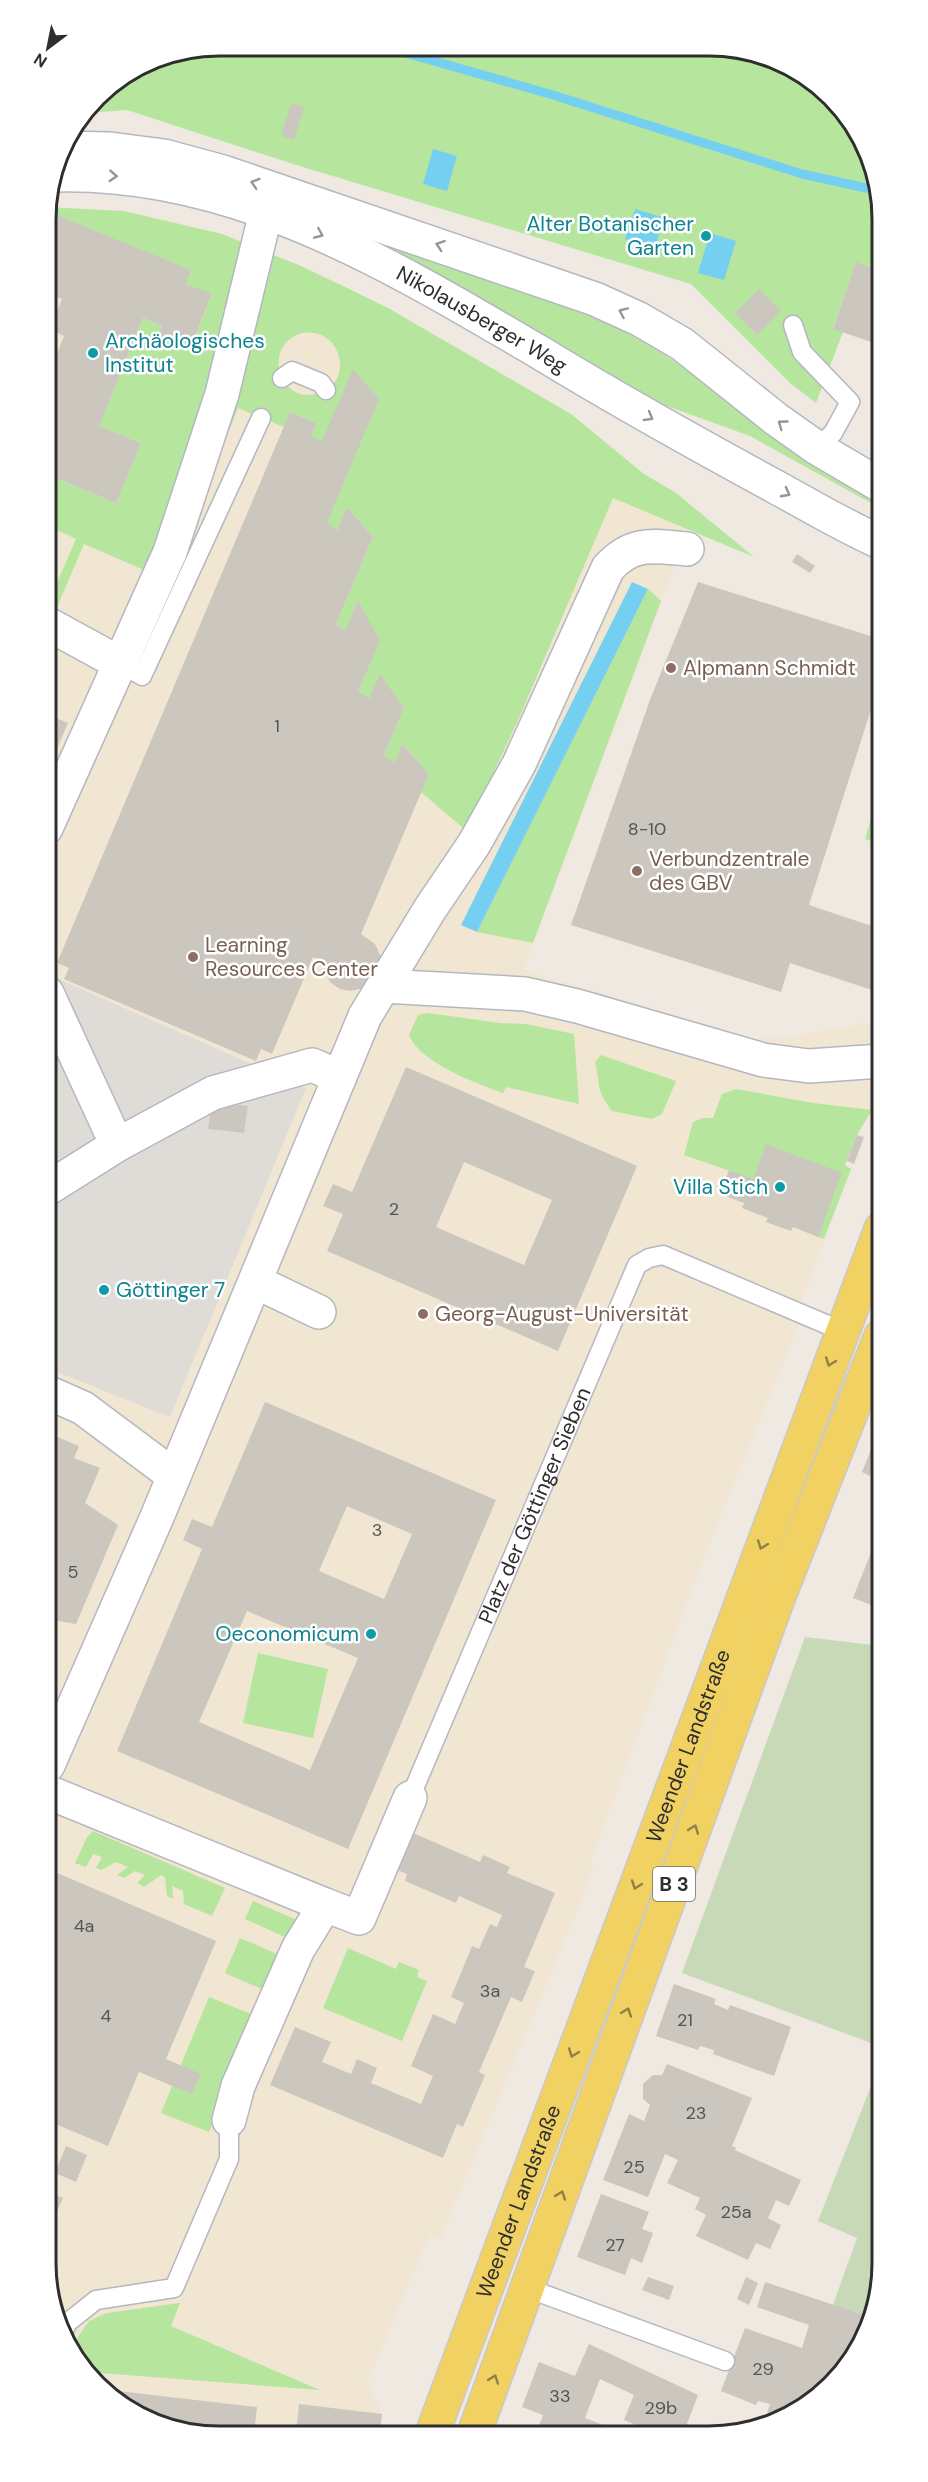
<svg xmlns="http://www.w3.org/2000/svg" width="928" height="2482" viewBox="0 0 928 2482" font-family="'DM Sans',sans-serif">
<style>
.education{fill:#f0e6d1}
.green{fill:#b6e59e;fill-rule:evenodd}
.cemetery{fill:#c8d9b8}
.plaza{fill:#dfdcd8}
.water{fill:#75cff0}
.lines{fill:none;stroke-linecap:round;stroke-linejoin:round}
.stream{stroke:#75cff0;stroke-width:9}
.building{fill:#cbc7bf;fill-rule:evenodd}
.service-casing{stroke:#b4b7c1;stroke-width:21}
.minor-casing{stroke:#b4b7c1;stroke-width:36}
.tertiary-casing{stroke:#b4b7c1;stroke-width:36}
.primary-casing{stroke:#c9c9c9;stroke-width:36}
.service{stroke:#fff;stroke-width:18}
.minor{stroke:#fff;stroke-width:33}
.tertiary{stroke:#fff;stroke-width:33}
.primary{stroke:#f2d163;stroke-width:33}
.oneway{stroke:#969696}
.oneway2{stroke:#908048}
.culture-dot{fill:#0f9aa8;stroke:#fff;stroke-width:2}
.education-dot{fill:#8d6e63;stroke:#fff;stroke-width:2}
.labels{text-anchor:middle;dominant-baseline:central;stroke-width:5;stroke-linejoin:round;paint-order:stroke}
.number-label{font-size:18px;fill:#555452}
.shield{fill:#fff;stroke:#6d6d6d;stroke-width:1.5}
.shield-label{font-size:20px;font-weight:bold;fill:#2e2e2e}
.culture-label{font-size:21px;fill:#0d838f;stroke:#fff;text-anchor:end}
.street-label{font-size:21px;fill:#2e2e2e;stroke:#fff}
.education-label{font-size:21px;fill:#785e54;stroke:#fff;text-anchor:start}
.rim{fill:none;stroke:#2e2e2e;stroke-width:3}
</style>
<rect width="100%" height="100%" fill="#efe9e1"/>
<path class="education" d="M 45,207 L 123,211 L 172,221 L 222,234 L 301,266 L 388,308 L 571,414 L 644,474 L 676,493 L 693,509 L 688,530 L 523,970 L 757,1039 L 785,1038 L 866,1023 L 881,1025 L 881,1084 L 872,1110 L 857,1135 L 845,1165 L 851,1169 L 802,1299 L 797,1329 L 704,1557 L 590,1863 L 594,1866 L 579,1906 L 440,2239 L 430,2234 L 367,2383 L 382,2414 L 380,2434 L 185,2434 L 96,2386 L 48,2297 Z"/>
<g class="green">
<path d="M 219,45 L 743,48 L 832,96 L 880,185 L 880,271 L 856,263 L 833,328 L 843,332 L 816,403 L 790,383 L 691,284 L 293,164 L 127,110 L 85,113 L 104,88 L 153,58 Z"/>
<path d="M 45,207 L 123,211 L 222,234 L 301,266 L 345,287 L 388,308 L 571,414 L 644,474 L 676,493 L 754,557 L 613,498 L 519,718 L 482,797 L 463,828 L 421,792 L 429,774 L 403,745 L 394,763 L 384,755 L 404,708 L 380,675 L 369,698 L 358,691 L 379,641 L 358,600 L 345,631 L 336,624 L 373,537 L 347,507 L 337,530 L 327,522 L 322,441 L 311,436 L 316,423 L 291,412 L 284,427 L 238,408 L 180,554 L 144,570 L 84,544 L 54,614 L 46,608 L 76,539 L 46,525 L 46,474 L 116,503 L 141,443 L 99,426 L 143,318 L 162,326 L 158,336 L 190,349 L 212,295 L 186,284 L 190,270 L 45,210 ZM 302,333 C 344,327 355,385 316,394 C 278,403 262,345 302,333 Z"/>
<path d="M 362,235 L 574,310 L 615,327 L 648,344 L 722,392 L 880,500 L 880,508 L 750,436 L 620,389 Z"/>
<path d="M 648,589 L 661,601 L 533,943 L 477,932 Z"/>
<path d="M 871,819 L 881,822 L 881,844 L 865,839 Z"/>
<path d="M 428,1013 L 500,1023 L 526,1024 L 574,1034 L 579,1104 L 506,1087 L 503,1093 C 476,1083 420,1063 409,1035 L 418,1015 Z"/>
<path d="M 601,1055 L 676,1081 L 662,1114 L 652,1119 L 612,1111 C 595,1088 601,1087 595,1062 Z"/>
<path d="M 736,1089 L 813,1103 L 872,1110 L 857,1135 L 845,1165 L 851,1169 L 824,1239 L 818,1237 L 753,1179 L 684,1155 L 693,1122 L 703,1118 L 713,1118 L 722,1094 Z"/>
<path d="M 258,1653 L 328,1669 L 313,1738 L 243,1723 Z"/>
<path d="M 93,1831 L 225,1888 L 212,1916 L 184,1904 L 183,1891 L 172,1886 L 173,1899 L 167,1896 L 165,1877 L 161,1875 L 144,1887 L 137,1883 L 145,1875 L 135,1871 L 124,1878 L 117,1875 L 128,1867 L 116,1862 L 101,1870 L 96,1868 L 102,1857 L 93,1854 L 86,1867 L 75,1863 L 87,1837 Z"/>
<path d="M 253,1901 L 297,1920 L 289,1939 L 245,1919 Z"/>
<path d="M 240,1938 L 277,1954 L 262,1989 L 225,1973 Z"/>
<path d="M 348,1948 L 396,1969 L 399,1962 L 419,1970 L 417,1977 L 427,1981 L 402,2041 L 323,2008 Z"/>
<path d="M 209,1997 L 256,2016 L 209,2132 L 161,2113 Z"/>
<path d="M 180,2303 L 171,2326 L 320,2390 L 88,2372 L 73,2344 L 89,2321 L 107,2313 Z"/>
</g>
<g class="cemetery">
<path d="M 805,1637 L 882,1646 L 882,2047 L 682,1973 Z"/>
<path d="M 882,2058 L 883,2274 L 873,2318 L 833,2305 L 857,2238 L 818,2221 Z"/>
</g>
<path class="plaza" d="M 47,974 L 306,1088 L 170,1417 L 47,1368 Z"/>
<g class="water">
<path d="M 433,149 L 457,156 L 447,191 L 423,184 Z"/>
<path d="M 635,209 L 664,218 L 655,248 L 625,239 Z"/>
<path d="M 710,233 L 736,241 L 724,280 L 698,273 Z"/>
<path d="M 632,582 L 648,589 L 477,932 L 461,925 Z"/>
</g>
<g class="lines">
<path class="stream" d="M 381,46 L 553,95 L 802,174 L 880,191"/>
</g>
<g class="building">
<path d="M 291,103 L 304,107 L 294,140 L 281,136 Z"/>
<path d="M 45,210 L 191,270 L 186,284 L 212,294 L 190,349 L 158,336 L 162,326 L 143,318 L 99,426 L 141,443 L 116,503 L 46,474 L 46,357 L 54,361 L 64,336 L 50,329 L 62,299 L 46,292 Z"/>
<path d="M 856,262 L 880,271 L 880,345 L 833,329 Z"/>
<path d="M 759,289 L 781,311 L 757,335 L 735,313 Z"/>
<path d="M 353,369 L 379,399 L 327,522 L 337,530 L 347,507 L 373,537 L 336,624 L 345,631 L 358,600 L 380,641 L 358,691 L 369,698 L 380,674 L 404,708 L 384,755 L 394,763 L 402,744 L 429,774 L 361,934 L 375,944 L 381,957 L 381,968 L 365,988 L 350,991 L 340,989 L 331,983 L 325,974 L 323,961 L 313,957 L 272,1054 L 261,1049 L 256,1061 L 64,979 L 69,968 L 57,963 L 290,412 L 316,423 L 311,436 L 322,441 Z"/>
<path d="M 797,554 L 815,566 L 810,573 L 792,562 Z"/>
<path d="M 698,582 L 880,639 L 880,681 L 809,905 L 881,929 L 881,993 L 790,963 L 781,992 L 571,925 L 651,697 Z"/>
<path d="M 46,714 L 68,723 L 46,774 Z"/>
<path d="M 47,1025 L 58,1027 L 47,1053 Z"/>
<path d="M 406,1067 L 637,1166 L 558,1351 L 327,1251 L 343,1214 L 323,1206 L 333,1184 L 352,1192 ZM 464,1162 L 552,1200 L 524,1265 L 436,1227 Z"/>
<path d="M 212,1102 L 248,1106 L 244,1133 L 208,1129 Z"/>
<path d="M 857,1135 L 864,1137 L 854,1164 L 847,1161 Z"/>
<path d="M 766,1144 L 842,1173 L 818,1237 L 793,1227 L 791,1231 L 766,1222 L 768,1218 L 742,1208 L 744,1203 L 720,1194 L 729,1170 L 753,1179 Z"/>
<path d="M 265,1402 L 496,1500 L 348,1849 L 117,1751 L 202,1549 L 183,1540 L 192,1519 L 212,1527 ZM 347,1506 L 412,1534 L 384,1599 L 319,1571 ZM 247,1611 L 358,1658 L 310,1770 L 199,1722 Z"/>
<path d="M 55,1436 L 79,1446 L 74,1458 L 100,1468 L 85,1503 L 118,1525 L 76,1624 L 47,1619 L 47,1446 L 50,1447 Z"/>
<path d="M 874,1442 L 881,1446 L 870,1476 L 862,1472 Z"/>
<path d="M 881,1527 L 882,1527 L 882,1609 L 853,1598 Z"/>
<path d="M 406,1830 L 480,1862 L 483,1855 L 510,1867 L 507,1873 L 555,1893 L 524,1967 L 535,1971 L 522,2002 L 511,1997 L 479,2072 L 485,2075 L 463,2127 L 457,2124 L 443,2158 L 270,2085 L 295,2027 L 331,2042 L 322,2062 L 351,2074 L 357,2059 L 377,2068 L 371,2083 L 421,2104 L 433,2076 L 411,2066 L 433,2014 L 455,2024 L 464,2003 L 451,1997 L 472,1946 L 479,1949 L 490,1924 L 497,1927 L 502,1915 L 459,1896 L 456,1903 L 405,1881 L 407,1874 L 390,1867 Z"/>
<path d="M 48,1869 L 216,1941 L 166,2059 L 201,2074 L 192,2094 L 139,2072 L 108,2146 L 48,2121 Z"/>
<path d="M 674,1984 L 716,1999 L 714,2004 L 728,2010 L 730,2005 L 791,2027 L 774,2076 L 713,2054 L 714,2050 L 700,2046 L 698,2050 L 656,2036 Z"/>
<path d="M 667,2064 L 752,2098 L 732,2146 L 736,2148 L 735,2150 L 801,2180 L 789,2206 L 776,2200 L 768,2218 L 781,2225 L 770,2249 L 756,2243 L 748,2260 L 696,2236 L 706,2215 L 695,2209 L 700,2198 L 667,2183 L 678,2160 L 665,2154 L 648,2197 L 603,2180 L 629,2114 L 644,2121 L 650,2105 L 643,2099 L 643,2084 L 653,2075 L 662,2075 Z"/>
<path d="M 66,2146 L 87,2155 L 76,2182 L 55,2173 Z"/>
<path d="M 48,2192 L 63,2198 L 48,2231 Z"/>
<path d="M 601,2194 L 649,2212 L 642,2229 L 653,2233 L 642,2263 L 631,2258 L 625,2275 L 577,2257 Z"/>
<path d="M 648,2277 L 674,2286 L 669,2300 L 642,2290 Z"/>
<path d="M 746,2277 L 758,2283 L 749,2305 L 737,2299 Z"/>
<path d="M 765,2282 L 873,2318 L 870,2329 L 840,2377 L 796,2414 L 770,2424 L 764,2423 L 770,2404 L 758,2401 L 756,2405 L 721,2391 L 745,2328 L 802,2348 L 809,2325 L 757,2307 Z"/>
<path d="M 589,2344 L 698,2395 L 683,2434 L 635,2434 L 638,2426 L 624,2420 L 634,2395 L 600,2379 L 585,2418 L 626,2434 L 558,2434 L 539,2426 L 543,2415 L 522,2407 L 539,2362 L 575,2376 Z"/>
<path d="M 101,2389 L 257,2407 L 254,2434 L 185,2434 Z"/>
<path d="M 299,2404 L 382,2414 L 380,2434 L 296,2434 Z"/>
<path d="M 730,2425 L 748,2432 L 727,2434 Z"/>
</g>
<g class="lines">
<g class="service-casing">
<g id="service">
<path d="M 793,325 L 802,352 L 850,402 L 833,433 L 817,448"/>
<path d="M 282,378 L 292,371 L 321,383 L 326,390"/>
<path d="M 121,664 L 142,676 L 261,418"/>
<path id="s1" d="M 410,1798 L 637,1265 L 649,1258 L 663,1255 L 842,1331"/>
<path d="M 527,2288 L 725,2361"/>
<path d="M 65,2329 L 67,2323 L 96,2300 L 174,2288 L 229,2159 L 229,2120"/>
</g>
</g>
<g class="minor-casing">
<g id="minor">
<path d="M 46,623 L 121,664"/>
<path d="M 46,828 L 170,552 L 222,394 L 266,212"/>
<path d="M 384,986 L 525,994 L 577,1006 L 763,1060 L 809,1066 L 881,1061"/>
<path d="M 47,993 L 117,1145"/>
<path d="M 47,1189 L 117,1145 L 213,1093 L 312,1065 L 340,1077"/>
<path d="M 256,1282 L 319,1312"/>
<path d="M 47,1392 L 83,1408 L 174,1476"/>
<path d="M 48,1765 L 157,1517 L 365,1016 L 430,909 L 474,844 L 519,764 L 608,568 C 633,541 652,546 687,549"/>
<path d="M 48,1792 L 325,1905"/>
<path d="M 229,2120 L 238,2086 L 298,1949 L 325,1905 L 359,1918 L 410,1798"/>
</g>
</g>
<g class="tertiary-casing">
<g id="tertiary">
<path d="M 61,148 L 110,149 L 164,156 L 223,172 L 595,299 L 639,319 L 682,344 L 776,419 L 817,448 L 880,485"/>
<path id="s2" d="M 54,175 C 235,170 389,264 539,352 C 616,399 695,443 774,486 C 809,505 844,526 880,542"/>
</g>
</g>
<g class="primary-casing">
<g id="primary">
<path id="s3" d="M 432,2434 L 881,1229"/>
<path d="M 474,2434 L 777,1601 L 881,1336"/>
</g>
</g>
<use href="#service" class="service"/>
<use href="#minor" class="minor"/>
<use href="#tertiary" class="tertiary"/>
<use href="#primary" class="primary"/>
</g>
<defs><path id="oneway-chevron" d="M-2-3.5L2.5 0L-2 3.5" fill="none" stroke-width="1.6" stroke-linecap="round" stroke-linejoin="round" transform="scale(1.5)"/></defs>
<g class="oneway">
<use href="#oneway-chevron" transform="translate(113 176) rotate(4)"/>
<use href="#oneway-chevron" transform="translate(255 183) rotate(-162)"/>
<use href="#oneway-chevron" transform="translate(319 234) rotate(23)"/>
<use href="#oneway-chevron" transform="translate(440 245) rotate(-161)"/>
<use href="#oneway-chevron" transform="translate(623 312) rotate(-156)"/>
<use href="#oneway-chevron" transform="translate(649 417) rotate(30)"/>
<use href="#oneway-chevron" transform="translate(782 424) rotate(-144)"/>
<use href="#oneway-chevron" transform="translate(786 493) rotate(28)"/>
</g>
<g class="oneway2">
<use href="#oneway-chevron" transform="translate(830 1362) rotate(110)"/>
<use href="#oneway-chevron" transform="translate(762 1545) rotate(110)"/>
<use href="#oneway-chevron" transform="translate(694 1829) rotate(-70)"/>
<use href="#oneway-chevron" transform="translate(636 1885) rotate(110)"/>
<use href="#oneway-chevron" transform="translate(627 2012) rotate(-70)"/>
<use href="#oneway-chevron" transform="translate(573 2053) rotate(110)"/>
<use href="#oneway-chevron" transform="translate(561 2195) rotate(-70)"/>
<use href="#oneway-chevron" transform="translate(494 2379) rotate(-70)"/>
</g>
<g class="culture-dot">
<circle cx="706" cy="236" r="6"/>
<circle cx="93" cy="353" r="6"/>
<circle cx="780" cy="1187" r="6"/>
<circle cx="104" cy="1290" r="6"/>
<circle cx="371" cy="1634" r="6"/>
</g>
<g class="education-dot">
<circle cx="671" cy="668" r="6"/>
<circle cx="637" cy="871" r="6"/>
<circle cx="193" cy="957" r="6"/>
<circle cx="423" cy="1314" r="6"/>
</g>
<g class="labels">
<g class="number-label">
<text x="277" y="726">1</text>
<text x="647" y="829">8-10</text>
<text x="394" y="1209">2</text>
<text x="377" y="1530">3</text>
<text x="73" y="1572">5</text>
<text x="84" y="1926">4a</text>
<text x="490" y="1991">3a</text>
<text x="106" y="2016">4</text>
<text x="685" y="2020">21</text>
<text x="696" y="2113">23</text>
<text x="634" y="2167">25</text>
<text x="736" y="2212">25a</text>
<text x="615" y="2245">27</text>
<text x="763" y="2369">29</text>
<text x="560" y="2396">33</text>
<text x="661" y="2408">29b</text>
</g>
<rect class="shield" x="653" y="1867" width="42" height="34" rx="4.5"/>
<g class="shield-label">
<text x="674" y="1884">B 3</text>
</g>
<g class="culture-label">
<text x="694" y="224">Alter Botanischer<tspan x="694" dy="24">Garten</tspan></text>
<text x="105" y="341" text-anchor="start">Archäologisches<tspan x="105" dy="24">Institut</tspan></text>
<text x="768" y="1187">Villa Stich</text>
<text x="116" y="1290" text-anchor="start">Göttinger 7</text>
<text x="359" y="1634">Oeconomicum</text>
</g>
<g class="street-label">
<text stroke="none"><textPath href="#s2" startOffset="458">Nikolausberger Weg</textPath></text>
<text stroke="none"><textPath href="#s1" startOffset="318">Platz der Göttinger Sieben</textPath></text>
<text stroke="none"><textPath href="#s3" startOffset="734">Weender Landstraße</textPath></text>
<text stroke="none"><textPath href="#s3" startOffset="248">Weender Landstraße</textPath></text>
</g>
<g class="education-label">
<text x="683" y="668">Alpmann Schmidt</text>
<text x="649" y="859">Verbundzentrale<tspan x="649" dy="24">des GBV</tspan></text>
<text x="205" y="945">Learning<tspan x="205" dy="24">Resources Center</tspan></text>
<text x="435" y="1314">Georg-August-Universität</text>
</g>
</g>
<path d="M0 0H928V2482H0ZM219 56H709A163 163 0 0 1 872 219V2263A163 163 0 0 1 709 2426H219A163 163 0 0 1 56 2263V219A163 163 0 0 1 219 56Z" fill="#fff" fill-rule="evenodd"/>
<path class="rim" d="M219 56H709A163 163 0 0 1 872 219V2263A163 163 0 0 1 709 2426H219A163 163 0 0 1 56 2263V219A163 163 0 0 1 219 56Z"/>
<g transform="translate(48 48) rotate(212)" stroke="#ffffff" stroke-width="4.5" paint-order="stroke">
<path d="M0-4.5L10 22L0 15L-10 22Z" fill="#2e2e2e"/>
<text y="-9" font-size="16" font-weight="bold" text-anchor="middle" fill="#2e2e2e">N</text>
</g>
</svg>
